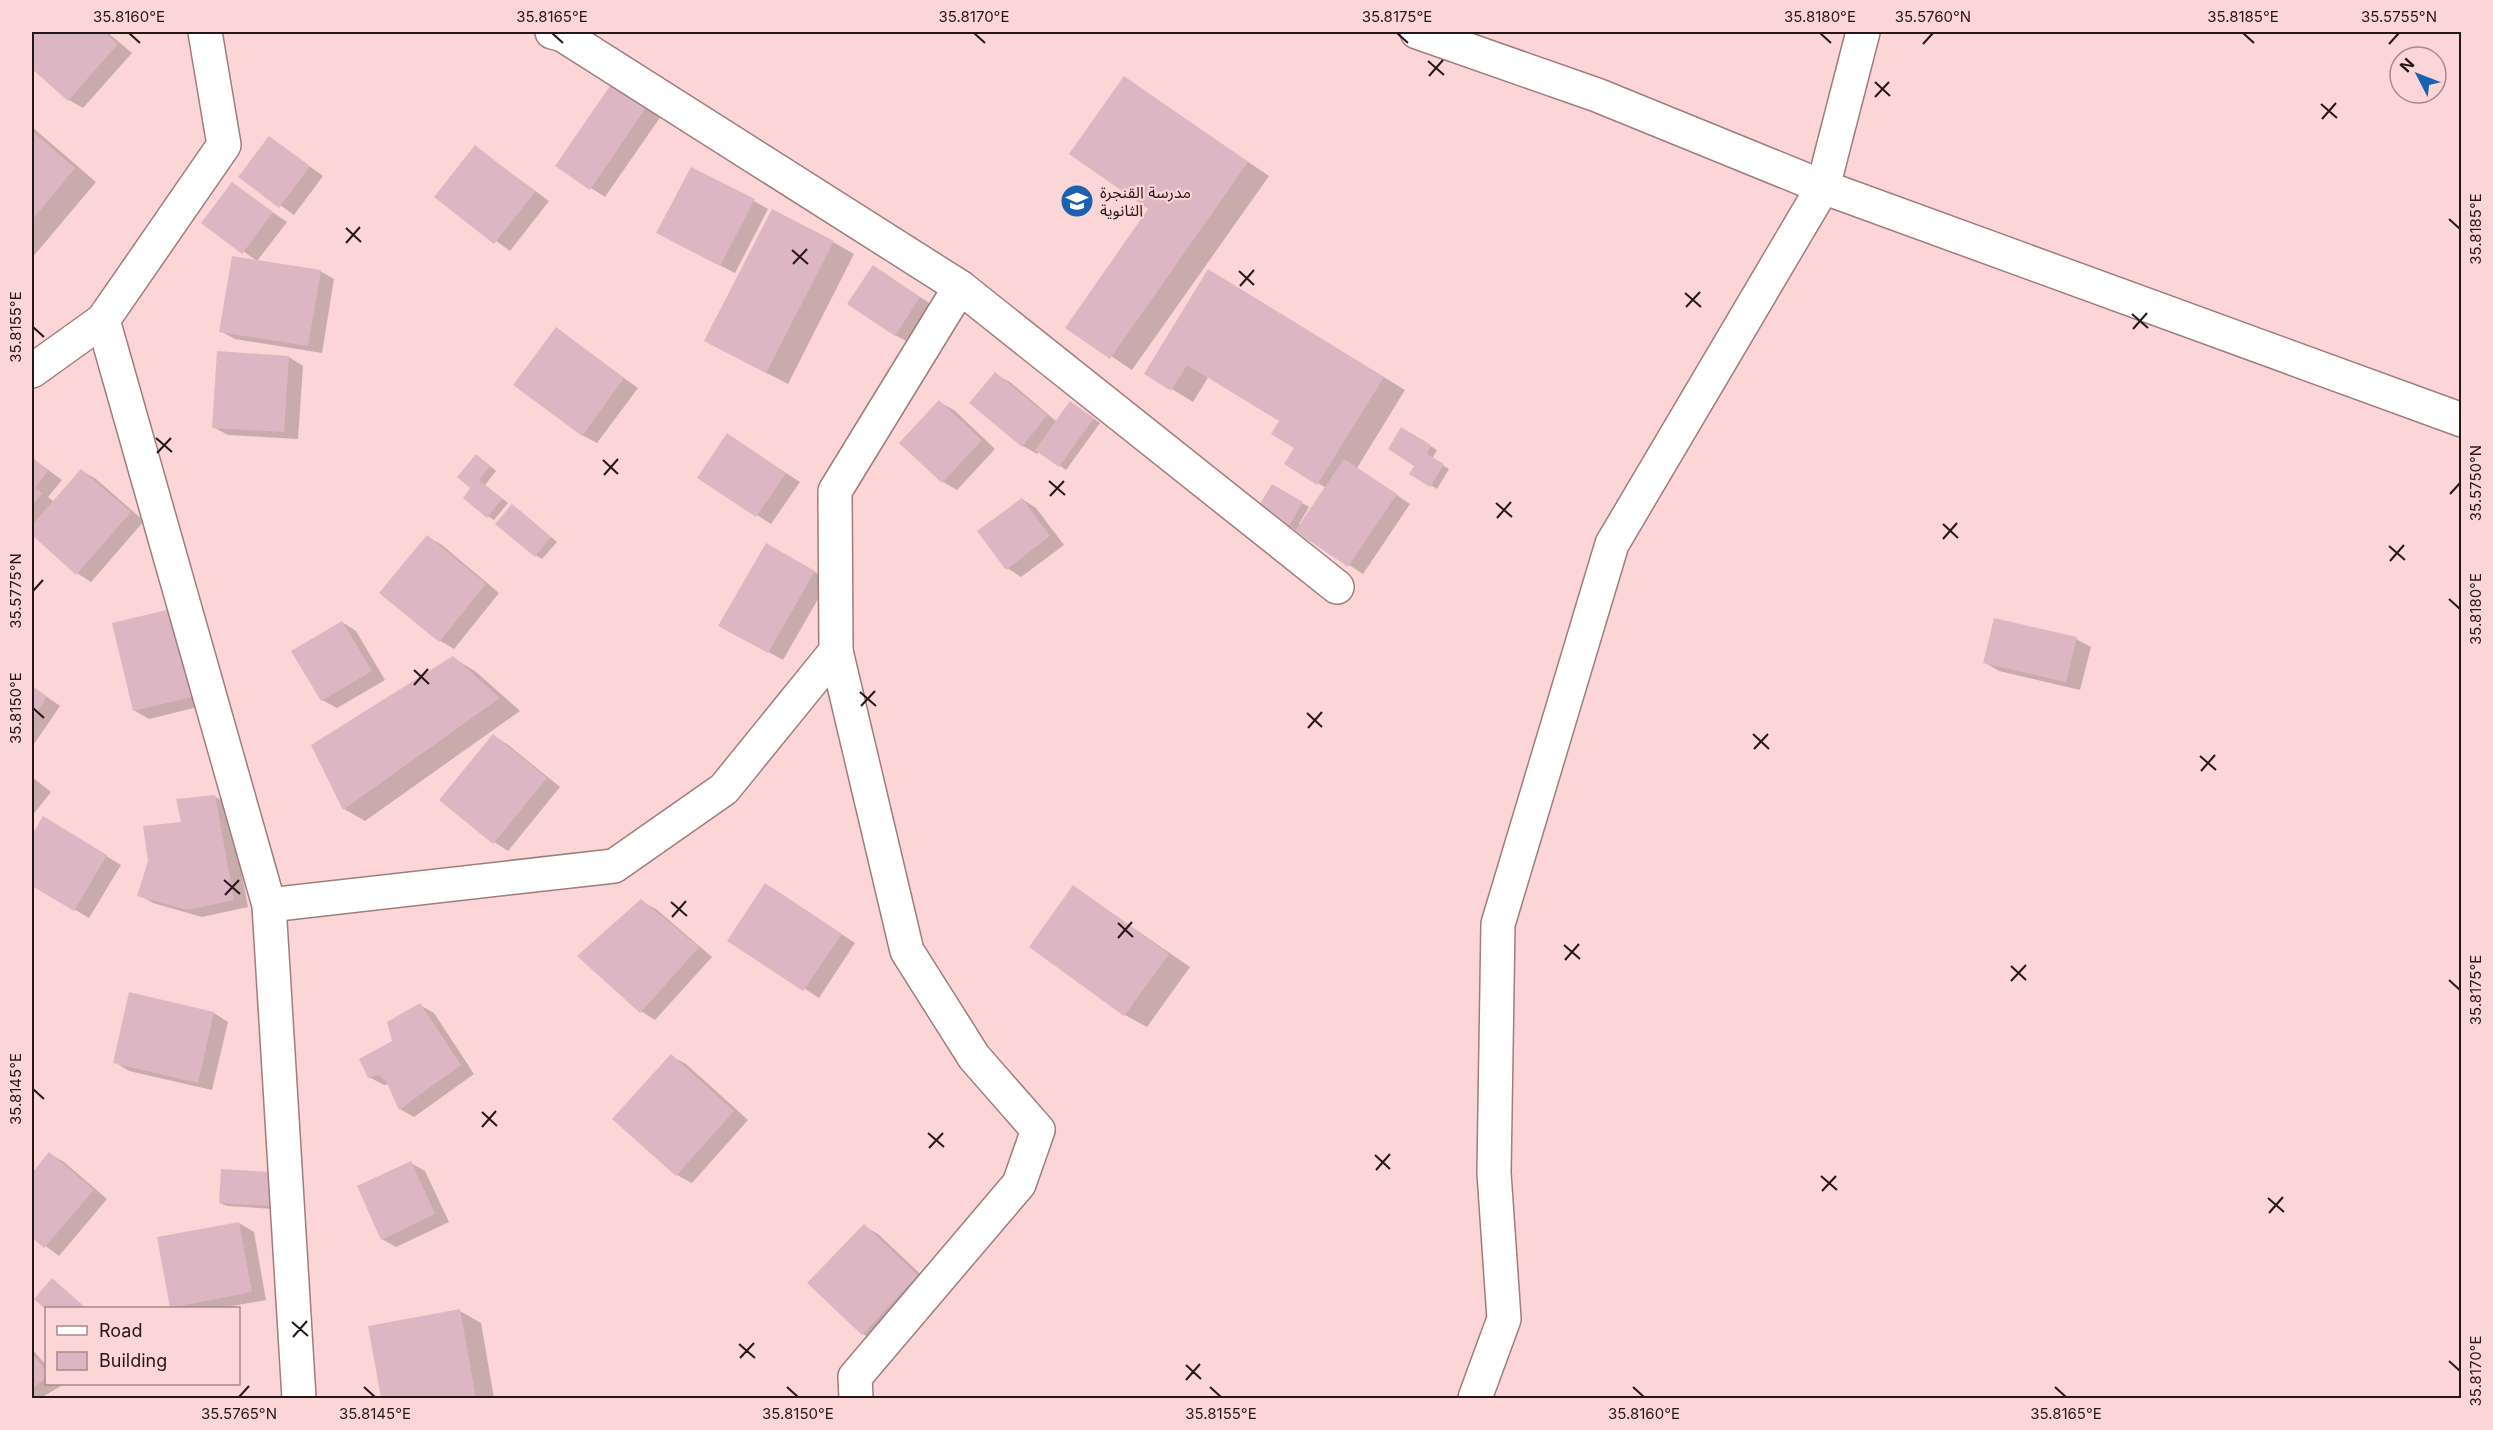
<svg xmlns="http://www.w3.org/2000/svg" width="2493" height="1430" viewBox="0 0 2493 1430" font-family="Inter,'Noto Sans Arabic',sans-serif">
<style>
.shadow{fill:#0003}
.building{fill:#ddb6c4}
.lines{fill:none;stroke-linecap:round;stroke-linejoin:round}
.minor-casing{stroke:#9f7d7d;stroke-width:36}
.minor{stroke:#fff;stroke-width:33}
.ticks{fill:none;stroke:#241717;stroke-width:2}
.labels{text-anchor:middle;dominant-baseline:central;stroke-width:4.5;stroke-linejoin:round;paint-order:stroke}
.poi-label{font-size:16px;fill:#241717;stroke:#fcd6d6;text-anchor:start}
.neatline{fill:none;stroke:#241717;stroke-width:2}
.ticks-label{font-size:15px;text-anchor:middle;fill:#241717}
</style>
<rect width="100%" height="100%" fill="#fcd6d6"/>
<g class="shadow">
<path d="M 37,32 L 107,32 L 132,53 L 83,108 L 69,100 L 32,67 L 32,37 Z"/>
<path d="M 1125,78 L 1269,176 L 1132,370 L 1067,327 L 1150,209 Z"/>
<path d="M 627,93 L 661,116 L 605,197 L 557,166 Z"/>
<path d="M 32,127 L 96,182 L 32,258 Z"/>
<path d="M 269,137 L 323,176 L 294,215 L 240,176 Z"/>
<path d="M 475,147 L 549,201 L 510,251 L 436,197 Z"/>
<path d="M 232,184 L 287,222 L 257,261 L 203,223 Z"/>
<path d="M 754,201 L 768,209 L 735,273 L 673,241 Z"/>
<path d="M 833,242 L 854,254 L 788,384 L 728,353 Z"/>
<path d="M 873,267 L 934,306 L 910,343 L 895,335 Z"/>
<path d="M 320,271 L 334,279 L 322,353 L 235,339 L 220,331 Z"/>
<path d="M 1230,283 L 1405,390 L 1357,468 L 1410,504 L 1363,574 L 1260,507 L 1272,486 L 1309,507 L 1299,524 L 1301,525 L 1326,488 L 1286,464 L 1296,448 L 1281,421 L 1209,376 L 1193,402 L 1146,373 Z"/>
<path d="M 556,329 L 638,388 L 597,443 L 582,435 Z"/>
<path d="M 218,353 L 289,357 L 303,366 L 298,439 L 228,435 L 213,427 Z"/>
<path d="M 995,374 L 1010,382 L 1057,422 L 1077,407 L 1100,423 L 1066,470 L 1039,451 L 1037,454 L 1023,446 Z"/>
<path d="M 939,402 L 954,410 L 995,449 L 957,490 L 943,482 Z"/>
<path d="M 1402,429 L 1437,450 L 1432,459 L 1449,469 L 1437,489 L 1411,473 L 1416,465 Z"/>
<path d="M 741,444 L 800,482 L 771,524 L 699,477 Z"/>
<path d="M 32,458 L 62,480 L 48,497 L 54,502 L 82,471 L 96,479 L 144,521 L 91,582 L 77,573 L 32,533 Z"/>
<path d="M 483,460 L 496,471 L 485,485 L 508,503 L 494,520 L 488,516 L 472,488 Z"/>
<path d="M 1022,499 L 1036,508 L 1064,545 L 1021,577 L 1007,568 Z"/>
<path d="M 519,510 L 557,542 L 542,559 L 535,555 Z"/>
<path d="M 428,537 L 442,545 L 499,593 L 454,649 L 439,640 Z"/>
<path d="M 767,545 L 829,580 L 783,660 L 720,625 Z"/>
<path d="M 170,610 L 206,705 L 149,719 L 135,711 Z"/>
<path d="M 342,622 L 356,631 L 385,680 L 337,708 L 322,700 Z"/>
<path d="M 2076,639 L 2091,647 L 2080,690 L 1999,671 L 1984,662 Z"/>
<path d="M 453,658 L 475,671 L 520,711 L 365,821 L 344,809 Z"/>
<path d="M 32,686 L 60,706 L 32,747 Z"/>
<path d="M 493,736 L 507,744 L 560,787 L 508,851 L 494,842 Z"/>
<path d="M 32,777 L 51,792 L 32,816 Z"/>
<path d="M 214,796 L 229,805 L 248,907 L 202,917 L 153,903 L 139,895 L 183,823 Z"/>
<path d="M 44,818 L 121,865 L 89,918 L 32,884 L 32,838 Z"/>
<path d="M 1074,887 L 1190,967 L 1147,1027 L 1125,1015 L 1031,946 Z"/>
<path d="M 780,893 L 855,943 L 819,998 L 730,940 Z"/>
<path d="M 641,901 L 656,909 L 712,957 L 655,1020 L 641,1011 Z"/>
<path d="M 420,1005 L 434,1013 L 474,1074 L 414,1117 L 400,1109 L 389,1084 L 384,1085 L 369,1077 Z"/>
<path d="M 214,1013 L 228,1022 L 212,1090 L 129,1071 L 115,1062 Z"/>
<path d="M 671,1056 L 686,1064 L 748,1120 L 692,1183 L 677,1175 L 614,1119 Z"/>
<path d="M 50,1154 L 64,1162 L 107,1199 L 59,1256 L 32,1236 L 32,1176 Z"/>
<path d="M 411,1163 L 425,1171 L 449,1222 L 396,1247 L 382,1239 Z"/>
<path d="M 270,1173 L 275,1209 L 227,1206 L 220,1203 Z"/>
<path d="M 239,1223 L 254,1232 L 266,1300 L 221,1308 L 172,1307 Z"/>
<path d="M 864,1226 L 878,1234 L 931,1284 L 877,1342 L 863,1334 Z"/>
<path d="M 460,1311 L 481,1323 L 494,1398 L 383,1398 L 370,1327 Z"/>
<path d="M 32,1349 L 46,1365 L 46,1384 L 64,1384 L 41,1398 L 32,1398 Z"/>
</g>
<g class="building">
<path d="M 35,32 L 104,32 L 118,44 L 68,101 L 32,69 L 32,35 Z"/>
<path d="M 1124,76 L 1248,162 L 1110,359 L 1065,328 L 1148,209 L 1069,154 Z"/>
<path d="M 612,83 L 647,106 L 590,190 L 555,166 Z"/>
<path d="M 32,131 L 75,168 L 32,220 Z"/>
<path d="M 269,136 L 310,166 L 279,208 L 238,177 Z"/>
<path d="M 475,145 L 535,192 L 494,244 L 434,197 Z"/>
<path d="M 691,167 L 755,199 L 720,266 L 656,233 Z"/>
<path d="M 232,182 L 273,212 L 242,254 L 201,223 Z"/>
<path d="M 772,209 L 834,241 L 766,373 L 704,341 Z"/>
<path d="M 232,256 L 321,270 L 308,346 L 219,332 Z"/>
<path d="M 873,265 L 920,297 L 895,336 L 847,304 Z"/>
<path d="M 1208,269 L 1384,377 L 1317,485 L 1284,464 L 1294,448 L 1271,434 L 1279,421 L 1187,365 L 1171,391 L 1144,374 Z"/>
<path d="M 556,327 L 624,378 L 582,436 L 513,385 Z"/>
<path d="M 217,351 L 289,356 L 284,432 L 212,428 Z"/>
<path d="M 995,372 L 1047,415 L 1022,447 L 969,403 Z"/>
<path d="M 939,400 L 982,440 L 942,483 L 899,443 Z"/>
<path d="M 1070,401 L 1094,418 L 1059,467 L 1035,450 Z"/>
<path d="M 1401,427 L 1431,445 L 1427,454 L 1444,464 L 1430,487 L 1409,474 L 1414,466 L 1388,449 Z"/>
<path d="M 727,433 L 786,473 L 756,517 L 697,478 Z"/>
<path d="M 476,454 L 490,466 L 479,480 L 502,499 L 487,518 L 463,498 L 470,488 L 457,477 Z"/>
<path d="M 32,457 L 48,471 L 35,488 L 42,493 L 32,506 Z"/>
<path d="M 1344,459 L 1397,494 L 1348,567 L 1295,531 Z"/>
<path d="M 81,469 L 131,512 L 76,575 L 32,535 L 32,525 Z"/>
<path d="M 1272,484 L 1303,502 L 1289,526 L 1258,507 Z"/>
<path d="M 1022,498 L 1050,536 L 1006,570 L 977,531 Z"/>
<path d="M 512,504 L 551,537 L 535,557 L 495,524 Z"/>
<path d="M 427,535 L 486,584 L 439,642 L 379,593 Z"/>
<path d="M 766,543 L 815,571 L 768,653 L 718,626 Z"/>
<path d="M 171,609 L 192,697 L 133,711 L 112,623 Z"/>
<path d="M 1994,618 L 2077,637 L 2066,682 L 1983,663 Z"/>
<path d="M 342,621 L 372,671 L 321,701 L 291,651 Z"/>
<path d="M 453,656 L 500,698 L 343,810 L 311,745 Z"/>
<path d="M 32,686 L 47,697 L 32,719 Z"/>
<path d="M 493,734 L 547,778 L 493,844 L 439,800 Z"/>
<path d="M 215,795 L 234,900 L 187,910 L 137,896 L 148,861 L 143,826 L 181,822 L 176,799 Z"/>
<path d="M 43,816 L 107,855 L 74,911 L 32,886 L 32,835 Z"/>
<path d="M 765,883 L 842,934 L 803,991 L 727,941 Z"/>
<path d="M 1073,885 L 1169,954 L 1124,1016 L 1029,947 Z"/>
<path d="M 641,899 L 699,947 L 640,1013 L 577,956 Z"/>
<path d="M 129,992 L 214,1012 L 198,1083 L 113,1063 Z"/>
<path d="M 420,1003 L 461,1065 L 399,1110 L 386,1081 L 378,1075 L 368,1078 L 359,1059 L 392,1041 L 387,1022 Z"/>
<path d="M 671,1054 L 734,1111 L 676,1176 L 612,1119 Z"/>
<path d="M 49,1152 L 94,1190 L 44,1248 L 32,1238 L 32,1173 Z"/>
<path d="M 411,1161 L 435,1214 L 381,1240 L 357,1186 Z"/>
<path d="M 221,1169 L 271,1172 L 269,1206 L 219,1203 Z"/>
<path d="M 239,1222 L 252,1292 L 170,1308 L 157,1237 Z"/>
<path d="M 864,1224 L 918,1275 L 862,1335 L 807,1283 Z"/>
<path d="M 52,1278 L 86,1308 L 46,1310 L 34,1299 Z"/>
<path d="M 460,1309 L 476,1398 L 381,1398 L 368,1326 Z"/>
<path d="M 32,1354 L 46,1370 L 46,1378 L 32,1388 Z"/>
</g>
<g class="lines">
<g class="minor-casing">
<g id="minor">
<path d="M 205,32 L 224,145 L 103,320 L 269,905 L 299,1398"/>
<path d="M 1417,32 L 1597,95 L 1823,187 L 2462,420"/>
<path d="M 960,287 L 1337,587"/>
<path d="M 32,371 L 103,320"/>
<path d="M 836,651 L 907,951 L 974,1057 L 1038,1130 L 1019,1184 L 855,1377 L 856,1398"/>
<path d="M 269,905 L 614,866 L 724,789 L 836,651 L 835,491 L 960,287 L 563,35 L 552,32"/>
<path d="M 1475,1398 L 1504,1319 L 1494,1173 L 1498,924 L 1612,544 L 1823,187 L 1863,32"/>
</g>
</g>
<use href="#minor" class="minor"/>
</g>
<path class="ticks" d="M 129,33 L 140,43M 552,33 L 563,43M 974,33 L 985,43M 1397,33 L 1408,43M 1820,33 L 1831,43M 2243,33 L 2254,43M 1923,44 L 1933,33M 2389,44 L 2399,33M 1428,61 L 1444,75M 1429,76 L 1443,60M 1875,82 L 1890,96M 1875,97 L 1889,82M 2321,104 L 2337,118M 2322,119 L 2336,103M 2449,219 L 2460,229M 346,228 L 361,242M 346,243 L 360,227M 792,250 L 808,264M 793,264 L 807,249M 1239,271 L 1254,285M 1240,286 L 1254,270M 1685,293 L 1701,307M 1686,307 L 1700,292M 2132,314 L 2148,328M 33,327 L 44,337M 2133,329 L 2147,313M 156,438 L 172,452M 157,453 L 171,438M 603,460 L 618,474M 604,475 L 618,459M 1049,481 L 1065,495M 2450,494 L 2460,483M 1050,496 L 1064,481M 1496,503 L 1512,517M 1497,518 L 1511,502M 1943,524 L 1958,538M 1943,539 L 1957,523M 2389,546 L 2405,560M 2390,561 L 2404,545M 33,591 L 43,580M 2449,599 L 2460,609M 414,670 L 429,684M 414,685 L 428,669M 860,692 L 876,706M 861,706 L 875,691M 33,708 L 44,718M 1307,713 L 1322,727M 1308,728 L 1322,712M 1753,734 L 1769,749M 1754,749 L 1768,734M 2200,756 L 2216,770M 2201,771 L 2215,755M 224,880 L 240,894M 225,895 L 239,880M 671,902 L 687,916M 672,917 L 686,901M 1118,923 L 1133,937M 1118,938 L 1132,922M 1564,945 L 1580,959M 1565,960 L 1579,944M 2011,966 L 2026,980M 2449,980 L 2460,990M 2011,981 L 2026,965M 33,1089 L 44,1099M 482,1112 L 497,1126M 482,1127 L 496,1111M 928,1133 L 944,1147M 929,1148 L 943,1133M 1375,1155 L 1390,1169M 1376,1170 L 1390,1154M 1821,1176 L 1837,1190M 1822,1191 L 1836,1176M 2268,1198 L 2284,1212M 2269,1213 L 2283,1197M 292,1322 L 308,1336M 293,1337 L 307,1321M 739,1344 L 755,1358M 740,1358 L 754,1343M 2449,1361 L 2460,1371M 1186,1365 L 1201,1379M 1186,1380 L 1200,1364M 364,1387 L 375,1397M 787,1387 L 798,1397M 1210,1387 L 1221,1397M 1633,1387 L 1644,1397M 2055,1387 L 2066,1397M 239,1397 L 249,1386"/>
<defs>
<g id="school-disc" transform="scale(1.725)"><circle r="9.5" fill="#1a61b1" stroke="#fcd6d6"/><path d="M0-5L7-2L0 1L-7-2ZM-4 1L0 2.5L4 1V4Q0 6-4 4Z" fill="#fff"/></g>
</defs>
<g fill-rule="evenodd">
<use href="#school-disc" x="1077" y="201"/>
</g>
<g class="labels">
<g class="poi-label">
<text x="1100" y="192">مدرسة القنجرة<tspan x="1100" dy="18">الثانوية</tspan></text>
</g>
</g>
<rect width="2493" height="1430" fill="none" stroke="#fcd6d6" stroke-width="66"/>
<rect x="45" y="1307" width="195" height="78" fill="#fcd6d6" stroke="#a68a8a" stroke-width="1.5"/>
<rect x="57" y="1326" width="30" height="9" fill="#ffffff" stroke="#a68a8a" stroke-width="1.5"/>
<text x="99" y="1337" font-size="18" fill="#241717">Road</text>
<rect x="57" y="1352" width="30" height="18" fill="#ddb6c4" stroke="#a68a8a" stroke-width="1.5"/>
<text x="99" y="1367" font-size="18" fill="#241717">Building</text>
<g transform="translate(2418 75) rotate(312)"><circle r="28" fill="#fcd6d6" stroke="#a68a8a" stroke-width="1.5"/>
<path d="M0-4.5L10 22L0 15L-10 22Z" fill="#1a61b1"/>
<text y="-9" font-size="16" font-weight="bold" text-anchor="middle" fill="#241717">N</text>
</g>
<rect x="33" y="33" width="2427" height="1364" class="neatline"/>
<g class="ticks-label">
<text x="129" y="22">35.8160°E</text>
<text x="552" y="22">35.8165°E</text>
<text x="974" y="22">35.8170°E</text>
<text x="1397" y="22">35.8175°E</text>
<text x="1820" y="22">35.8180°E</text>
<text x="1933" y="22">35.5760°N</text>
<text x="2243" y="22">35.8185°E</text>
<text x="2399" y="22">35.5755°N</text>
<text transform="translate(2476 229) rotate(-90)" y="5">35.8185°E</text>
<text transform="translate(16 327) rotate(-90)" y="5">35.8155°E</text>
<text transform="translate(2476 483) rotate(-90)" y="5">35.5750°N</text>
<text transform="translate(16 591) rotate(-90)" y="5">35.5775°N</text>
<text transform="translate(2476 609) rotate(-90)" y="5">35.8180°E</text>
<text transform="translate(16 708) rotate(-90)" y="5">35.8150°E</text>
<text transform="translate(2476 990) rotate(-90)" y="5">35.8175°E</text>
<text transform="translate(16 1089) rotate(-90)" y="5">35.8145°E</text>
<text transform="translate(2476 1371) rotate(-90)" y="5">35.8170°E</text>
<text x="239" y="1419">35.5765°N</text>
<text x="375" y="1419">35.8145°E</text>
<text x="798" y="1419">35.8150°E</text>
<text x="1221" y="1419">35.8155°E</text>
<text x="1644" y="1419">35.8160°E</text>
<text x="2066" y="1419">35.8165°E</text>
</g>
</svg>
